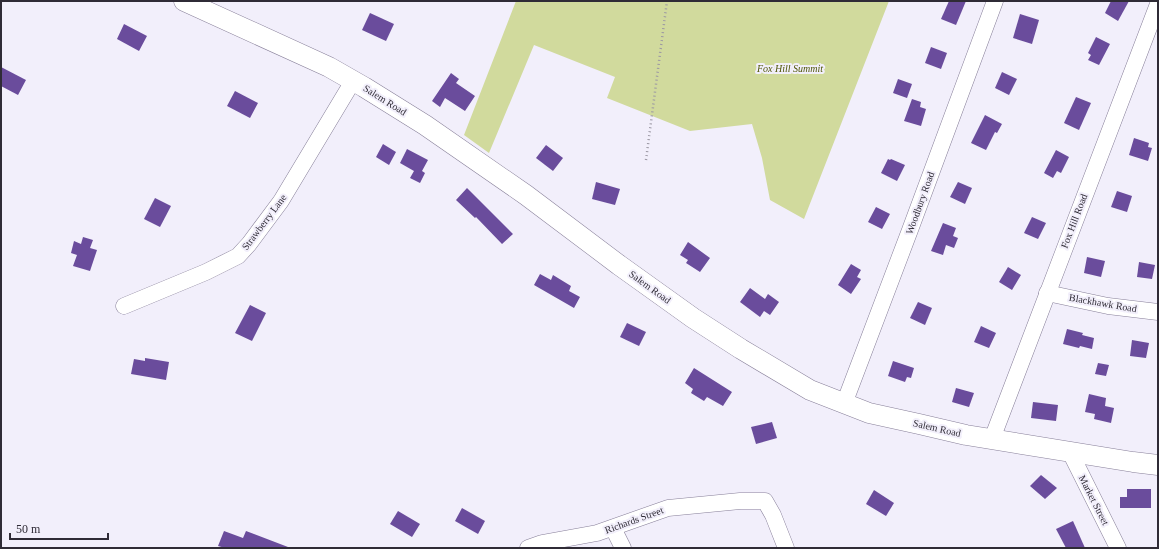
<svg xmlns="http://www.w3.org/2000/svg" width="1159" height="549" viewBox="0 0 1159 549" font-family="'Times New Roman',serif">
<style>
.green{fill:#d1da9d}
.building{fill:#6a4c9c}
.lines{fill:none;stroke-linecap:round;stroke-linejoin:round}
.minor-casing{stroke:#877f99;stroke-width:17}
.major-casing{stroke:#877f99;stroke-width:21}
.path{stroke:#9b97a3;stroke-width:2.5;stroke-dasharray:1 3;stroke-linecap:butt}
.minor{stroke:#fff;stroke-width:16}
.major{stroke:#fff;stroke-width:20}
.labels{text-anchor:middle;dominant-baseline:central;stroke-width:4;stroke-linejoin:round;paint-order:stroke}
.park-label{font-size:10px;font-style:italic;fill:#4f5607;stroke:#f2effb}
.street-label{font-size:10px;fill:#2f2b36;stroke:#f2effb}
</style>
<rect width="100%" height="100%" fill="#f2effb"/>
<path class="green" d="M 516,1 L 889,1 L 804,219 L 770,200 L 762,158 L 752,124 L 690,131 L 607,98 L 615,77 L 534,45 L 489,153 L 464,135 Z"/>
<g class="building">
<path d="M 949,1 L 966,1 L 956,25 L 941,19 Z"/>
<path d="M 1111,1 L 1129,1 L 1118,21 L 1105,13 Z"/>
<path d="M 370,13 L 394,24 L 386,41 L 362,30 Z"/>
<path d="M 1020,14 L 1039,20 L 1032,44 L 1013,38 Z"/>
<path d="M 124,24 L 147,36 L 139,51 L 117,39 Z"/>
<path d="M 1096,37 L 1110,44 L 1099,65 L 1088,60 L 1091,55 L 1088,53 Z"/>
<path d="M 931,47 L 947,53 L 941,69 L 925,63 Z"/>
<path d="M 1,67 L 26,80 L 18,95 L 1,86 Z"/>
<path d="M 1002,72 L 1017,79 L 1009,95 L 995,88 Z"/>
<path d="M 451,73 L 459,79 L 456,83 L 475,96 L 465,111 L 445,98 L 440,107 L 432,101 Z"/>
<path d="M 898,79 L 912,84 L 907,98 L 893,93 Z"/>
<path d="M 235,91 L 258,103 L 250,118 L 227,106 Z"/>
<path d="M 1076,97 L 1091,103 L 1079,130 L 1064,123 Z"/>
<path d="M 912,99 L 921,102 L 920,107 L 926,109 L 921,126 L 904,121 Z"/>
<path d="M 985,115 L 1002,124 L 997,133 L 995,132 L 986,150 L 971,143 Z"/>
<path d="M 1134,138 L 1149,143 L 1148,147 L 1152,148 L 1148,161 L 1129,155 Z"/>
<path d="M 383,144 L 396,152 L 389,165 L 376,157 Z"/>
<path d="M 546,145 L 563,158 L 553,171 L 536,158 Z"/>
<path d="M 407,149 L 428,160 L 422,171 L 425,173 L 420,183 L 410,178 L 414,171 L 400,163 Z"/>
<path d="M 1056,150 L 1069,157 L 1061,173 L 1057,171 L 1053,178 L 1044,173 Z"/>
<path d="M 888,159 L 890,160 L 891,159 L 905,165 L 897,181 L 881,173 Z"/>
<path d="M 596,182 L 620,189 L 615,205 L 592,199 Z"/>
<path d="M 958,182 L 972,188 L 965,204 L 950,197 Z"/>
<path d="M 467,188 L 513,234 L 502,244 L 476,217 L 475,218 L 456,200 Z"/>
<path d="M 1117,191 L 1132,196 L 1127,212 L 1111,207 Z"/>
<path d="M 155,198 L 171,206 L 160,227 L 144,219 Z"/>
<path d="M 876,207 L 890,214 L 882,229 L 868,222 Z"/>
<path d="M 1032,217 L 1046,223 L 1038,239 L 1024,233 Z"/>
<path d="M 943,223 L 956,228 L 953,236 L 958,238 L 954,248 L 946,245 L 943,255 L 931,251 Z"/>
<path d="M 83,237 L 93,240 L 90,248 L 97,250 L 90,271 L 73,266 L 77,255 L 71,253 L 74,241 L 81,244 Z"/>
<path d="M 688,242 L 710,258 L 700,272 L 686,263 L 688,260 L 680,255 Z"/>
<path d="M 1087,257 L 1105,261 L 1101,277 L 1084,273 Z"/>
<path d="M 1139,262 L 1155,265 L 1152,279 L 1137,277 Z"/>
<path d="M 851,264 L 861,270 L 857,277 L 861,279 L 851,294 L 838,285 Z"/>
<path d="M 1008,267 L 1021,275 L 1012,290 L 999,282 Z"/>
<path d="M 540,274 L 551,280 L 553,275 L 571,286 L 569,291 L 580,297 L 574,308 L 534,285 Z"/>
<path d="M 750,288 L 765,299 L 768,294 L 779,302 L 770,315 L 764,311 L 760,317 L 740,302 Z"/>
<path d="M 918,302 L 932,308 L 925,325 L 910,318 Z"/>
<path d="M 250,305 L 266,313 L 252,341 L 235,333 Z"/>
<path d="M 627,323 L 646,332 L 639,346 L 620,337 Z"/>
<path d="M 981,326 L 996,333 L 989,348 L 974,342 Z"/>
<path d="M 1067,329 L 1083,333 L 1082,335 L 1094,338 L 1092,349 L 1080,346 L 1079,348 L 1063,344 Z"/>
<path d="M 1132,340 L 1149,343 L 1146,358 L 1130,356 Z"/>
<path d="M 145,358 L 169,362 L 166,380 L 131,374 L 134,359 L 145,361 Z"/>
<path d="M 893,361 L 914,368 L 911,378 L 907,377 L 905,382 L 888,376 Z"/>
<path d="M 1098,363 L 1109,365 L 1106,376 L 1095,374 Z"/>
<path d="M 694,368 L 732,392 L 723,406 L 707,397 L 704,401 L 691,393 L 693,389 L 685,383 Z"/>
<path d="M 956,388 L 974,393 L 969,407 L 952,402 Z"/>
<path d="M 1089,394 L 1106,398 L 1105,406 L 1114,408 L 1111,423 L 1094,419 L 1095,414 L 1085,412 Z"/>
<path d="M 1033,402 L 1058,405 L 1056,421 L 1031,418 Z"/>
<path d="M 772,422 L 777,438 L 756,444 L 751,427 Z"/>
<path d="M 1041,475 L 1057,488 L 1045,499 L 1030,486 Z"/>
<path d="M 1127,489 L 1151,489 L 1151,508 L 1120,508 L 1120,497 L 1127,497 Z"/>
<path d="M 874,490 L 894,503 L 886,516 L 866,504 Z"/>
<path d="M 462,508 L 485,521 L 478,534 L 455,521 Z"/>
<path d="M 398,511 L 420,524 L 412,537 L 390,524 Z"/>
<path d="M 1073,521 L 1085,548 L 1066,548 L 1056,529 Z"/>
<path d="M 224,531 L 243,538 L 246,531 L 288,547 L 288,548 L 225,548 L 218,546 Z"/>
</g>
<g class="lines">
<g class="minor-casing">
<g id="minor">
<path d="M 1047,293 L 1108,306 L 1158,312"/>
<path d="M 124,306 L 206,272 L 238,256 L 249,244 L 281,201 L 353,81"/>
<path d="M 844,404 L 910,230 L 995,1"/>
<path d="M 992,439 L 1158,4"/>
<path d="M 1070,452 L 1118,548"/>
<path d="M 613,528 L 623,548"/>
<path d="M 528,548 L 542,543 L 597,533 L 668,508 L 740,501 L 765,501 L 773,515 L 786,548"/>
</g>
</g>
<g class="major-casing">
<path id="major" d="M 184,1 L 329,67 L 364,87 L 425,125 L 526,195 L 619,265 L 693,318 L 741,349 L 810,390 L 869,413 L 919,424 L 966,435 L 1133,462 L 1158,465"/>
</g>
<path class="path" d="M 646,160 L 667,1"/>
<use href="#minor" class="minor"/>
<use href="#major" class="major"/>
</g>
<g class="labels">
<g class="park-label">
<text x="790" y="68">Fox Hill Summit</text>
</g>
<g class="street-label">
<text transform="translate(385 100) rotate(32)">Salem Road</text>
<text transform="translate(920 203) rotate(-70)">Woodbury Road</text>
<text transform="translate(1074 221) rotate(-69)">Fox Hill Road</text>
<text transform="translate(264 222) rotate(-53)">Strawberry Lane</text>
<text transform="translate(650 287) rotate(36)">Salem Road</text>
<text transform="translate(1103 303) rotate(10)">Blackhawk Road</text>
<text transform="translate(937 428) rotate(13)">Salem Road</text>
<text transform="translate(1094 500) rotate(63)">Market Street</text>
<text transform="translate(634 520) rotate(-20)">Richards Street</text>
</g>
</g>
<rect width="1159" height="549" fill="none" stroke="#2f2b36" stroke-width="4"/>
<path d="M10 533v6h98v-6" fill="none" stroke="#2f2b36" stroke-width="2"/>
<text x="16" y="533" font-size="12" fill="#2f2b36" stroke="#f2effb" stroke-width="3" paint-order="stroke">50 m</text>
</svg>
